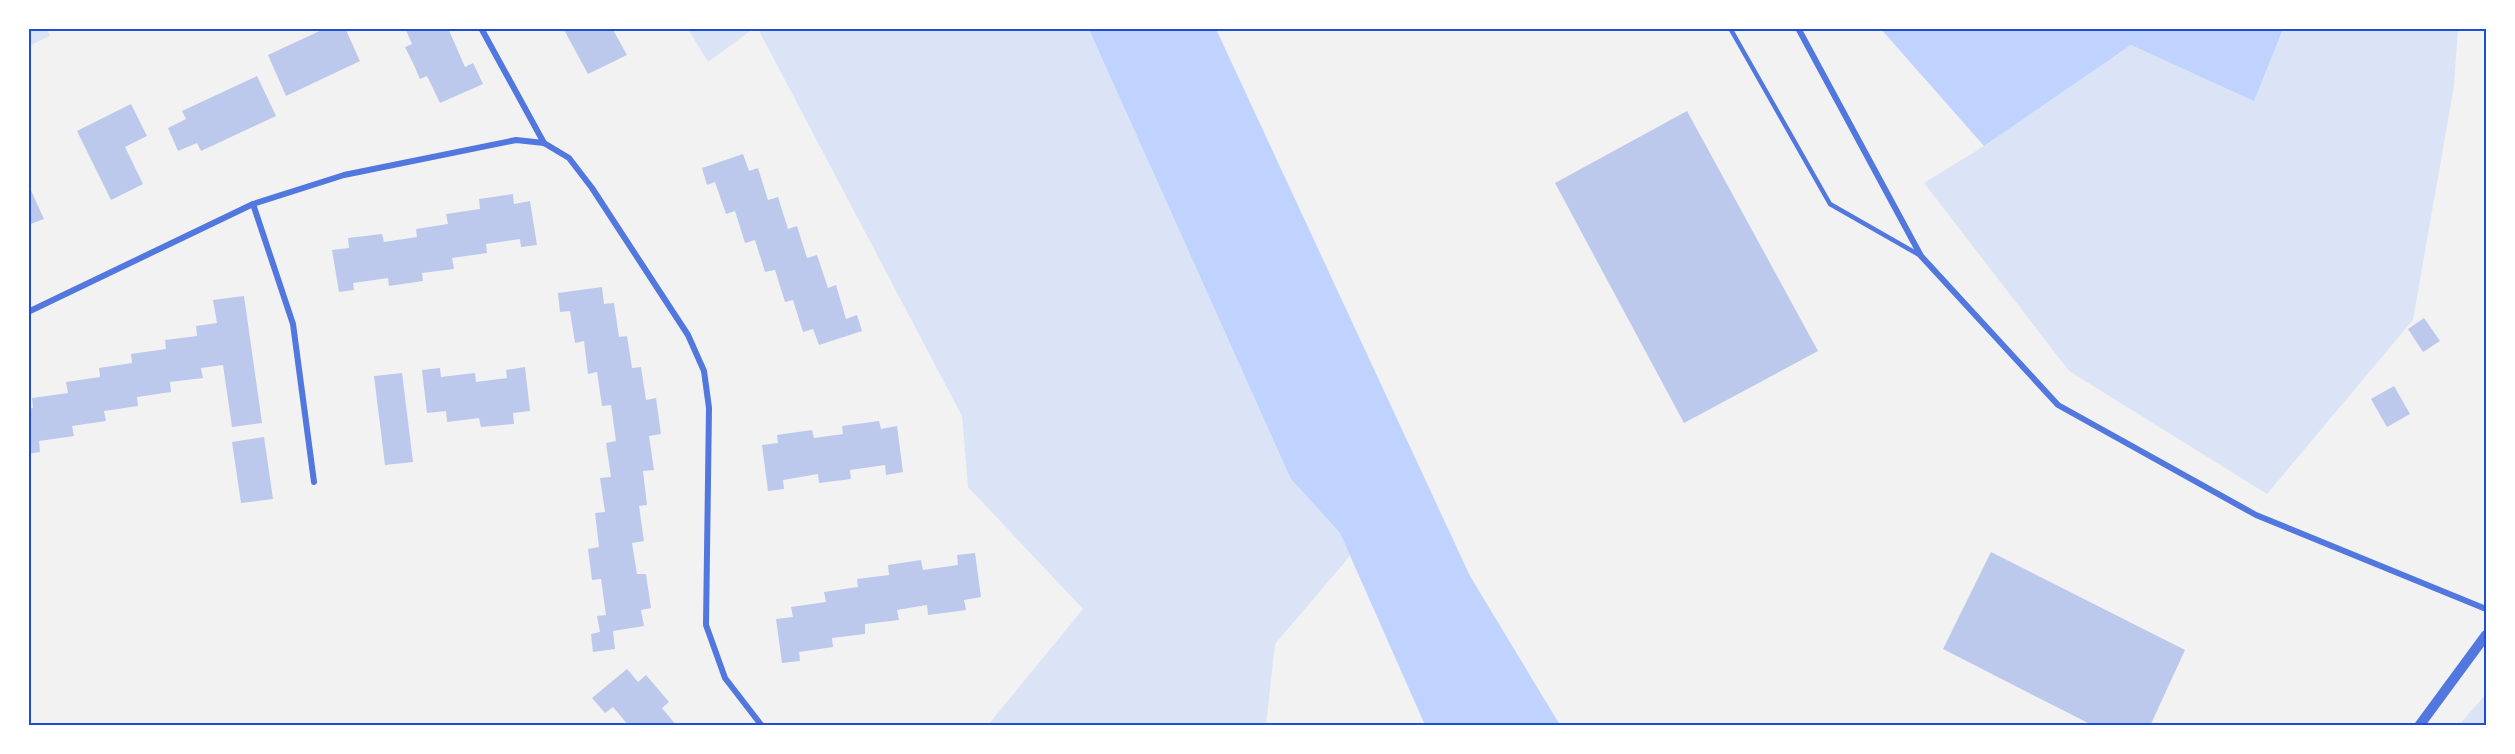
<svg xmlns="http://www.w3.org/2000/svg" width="2515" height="754" viewBox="0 0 2515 754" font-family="Inter,sans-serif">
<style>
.green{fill:#dbe4f7}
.water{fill:#bfd3fe}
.building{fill:#bdc9ec}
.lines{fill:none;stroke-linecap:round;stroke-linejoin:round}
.service{stroke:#5277de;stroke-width:4.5}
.minor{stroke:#5277de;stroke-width:6}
.tertiary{stroke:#5277de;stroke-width:10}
.neatline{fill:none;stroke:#1d4ed8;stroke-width:2}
</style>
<rect width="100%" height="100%" fill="#f2f2f2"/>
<g class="green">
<path d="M 28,29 L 47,29 L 50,36 L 29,46 Z"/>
<path d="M 688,29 L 753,29 L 708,62 Z"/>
<path d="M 758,29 L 1123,29 L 1291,479 L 1340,533 L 1350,556 L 1275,644 L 1266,725 L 988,725 L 1083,609 L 968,487 L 962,416 Z"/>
<path d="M 2283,29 L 2458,29 L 2454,86 L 2413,320 L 2267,494 L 2069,371 L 1924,183 L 1984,146 L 2131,45 L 2254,100 Z"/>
<path d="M 2486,694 L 2486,725 L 2459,725 Z"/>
</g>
<g class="water">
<path d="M 1089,29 L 1216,29 L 1470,576 L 1560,725 L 1425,725 L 1340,533 L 1291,479 Z"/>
<path d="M 1881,29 L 2283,29 L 2254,101 L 2131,45 L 1984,146 Z"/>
</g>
<g class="building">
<path d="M 326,28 L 345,28 L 360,61 L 286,96 L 268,55 Z"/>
<path d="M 405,28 L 448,28 L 465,67 L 473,63 L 483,84 L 440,103 L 427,76 L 420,79 L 413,63 L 405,47 L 412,44 Z"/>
<path d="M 563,28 L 612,28 L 627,55 L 588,74 Z"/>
<path d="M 257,76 L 276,116 L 201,151 L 197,143 L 178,151 L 168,128 L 186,119 L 182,111 Z"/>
<path d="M 131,104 L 147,136 L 125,147 L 143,184 L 111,200 L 77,131 Z"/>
<path d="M 1687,111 L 1818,351 L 1684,423 L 1555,183 Z"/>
<path d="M 743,154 L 749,171 L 758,168 L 768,200 L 778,197 L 788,229 L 797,226 L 807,258 L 817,255 L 828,288 L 836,285 L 846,319 L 857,315 L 862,331 L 819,345 L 813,329 L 803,332 L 793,300 L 785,302 L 775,270 L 765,272 L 755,240 L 745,243 L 735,211 L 726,214 L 715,182 L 707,185 L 702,168 Z"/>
<path d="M 28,184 L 44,219 L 28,225 Z"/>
<path d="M 513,194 L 514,204 L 530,201 L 537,245 L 521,247 L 520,239 L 486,244 L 487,253 L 452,258 L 454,269 L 422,273 L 423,281 L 389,286 L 388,278 L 353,283 L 354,290 L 339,292 L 332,250 L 349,248 L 348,238 L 382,234 L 384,242 L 417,237 L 416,229 L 448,224 L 446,214 L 480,209 L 479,199 Z"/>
<path d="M 602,287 L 604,304 L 614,303 L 619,337 L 627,336 L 632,368 L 641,367 L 646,400 L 656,398 L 661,434 L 649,436 L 654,470 L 643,471 L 647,505 L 639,506 L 644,541 L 632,543 L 637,574 L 646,574 L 651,608 L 641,610 L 644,626 L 613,631 L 615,649 L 593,652 L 591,634 L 600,632 L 597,616 L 606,615 L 601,579 L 592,580 L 588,549 L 599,547 L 595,513 L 605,512 L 600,478 L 611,477 L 606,443 L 616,441 L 611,405 L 602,406 L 597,372 L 588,374 L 584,341 L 575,343 L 570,311 L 560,312 L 558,293 Z"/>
<path d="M 244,296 L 262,423 L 232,427 L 223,365 L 201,368 L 203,378 L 170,382 L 171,392 L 137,397 L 138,406 L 104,411 L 106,421 L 72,426 L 74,436 L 39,441 L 40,452 L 28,454 L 28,409 L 33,408 L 32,398 L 68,393 L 66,382 L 100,377 L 99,368 L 132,363 L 131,354 L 166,349 L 165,340 L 197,336 L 196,326 L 217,323 L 213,300 Z"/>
<path d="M 2424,318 L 2440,341 L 2423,352 L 2408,329 Z"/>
<path d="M 525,367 L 530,411 L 513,413 L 514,424 L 481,427 L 479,418 L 447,422 L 446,411 L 427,413 L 422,370 L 440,368 L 441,377 L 475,373 L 476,382 L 507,378 L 506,370 Z"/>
<path d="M 402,373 L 413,462 L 385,465 L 374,376 Z"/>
<path d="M 2394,386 L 2410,414 L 2387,427 L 2371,399 Z"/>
<path d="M 879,421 L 881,429 L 897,426 L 903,472 L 886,475 L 885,465 L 850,470 L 851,479 L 819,483 L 818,474 L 783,480 L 784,489 L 768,491 L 762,445 L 778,443 L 777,435 L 812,430 L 814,438 L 843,434 L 842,426 Z"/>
<path d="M 264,437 L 273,499 L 241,503 L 232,442 Z"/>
<path d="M 1991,552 L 2185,650 L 2150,726 L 2094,726 L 1943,649 Z"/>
<path d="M 975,553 L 981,597 L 964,600 L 966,610 L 928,615 L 927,605 L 897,610 L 899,620 L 865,624 L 865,634 L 832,638 L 833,647 L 799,652 L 800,661 L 782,663 L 776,619 L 793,617 L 791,607 L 826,602 L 824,592 L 858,587 L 857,579 L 889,575 L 888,565 L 921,560 L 923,570 L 958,565 L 957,555 Z"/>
<path d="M 627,669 L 638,682 L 646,675 L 669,702 L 662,708 L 677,726 L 629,726 L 613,707 L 605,713 L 592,698 Z"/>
</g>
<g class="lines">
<path class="service" d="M 1730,28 L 1830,204 L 1921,256"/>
<g class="minor">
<path d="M 481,28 L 544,143"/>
<path d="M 1798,28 L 1921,256 L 2058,405 L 2256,515 L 2486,609"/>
<path d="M 253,204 L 293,324 L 314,482"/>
<path d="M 28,312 L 253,204 L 344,175 L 516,140 L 544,143 L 569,158 L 592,188 L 688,335 L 704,371 L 709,408 L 706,625 L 725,678 L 762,726"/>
</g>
<path class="tertiary" d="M 2419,726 L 2486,635"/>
</g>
<rect width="2515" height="754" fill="none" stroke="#ffffff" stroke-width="60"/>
<rect x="30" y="30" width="2455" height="694" class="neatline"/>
</svg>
